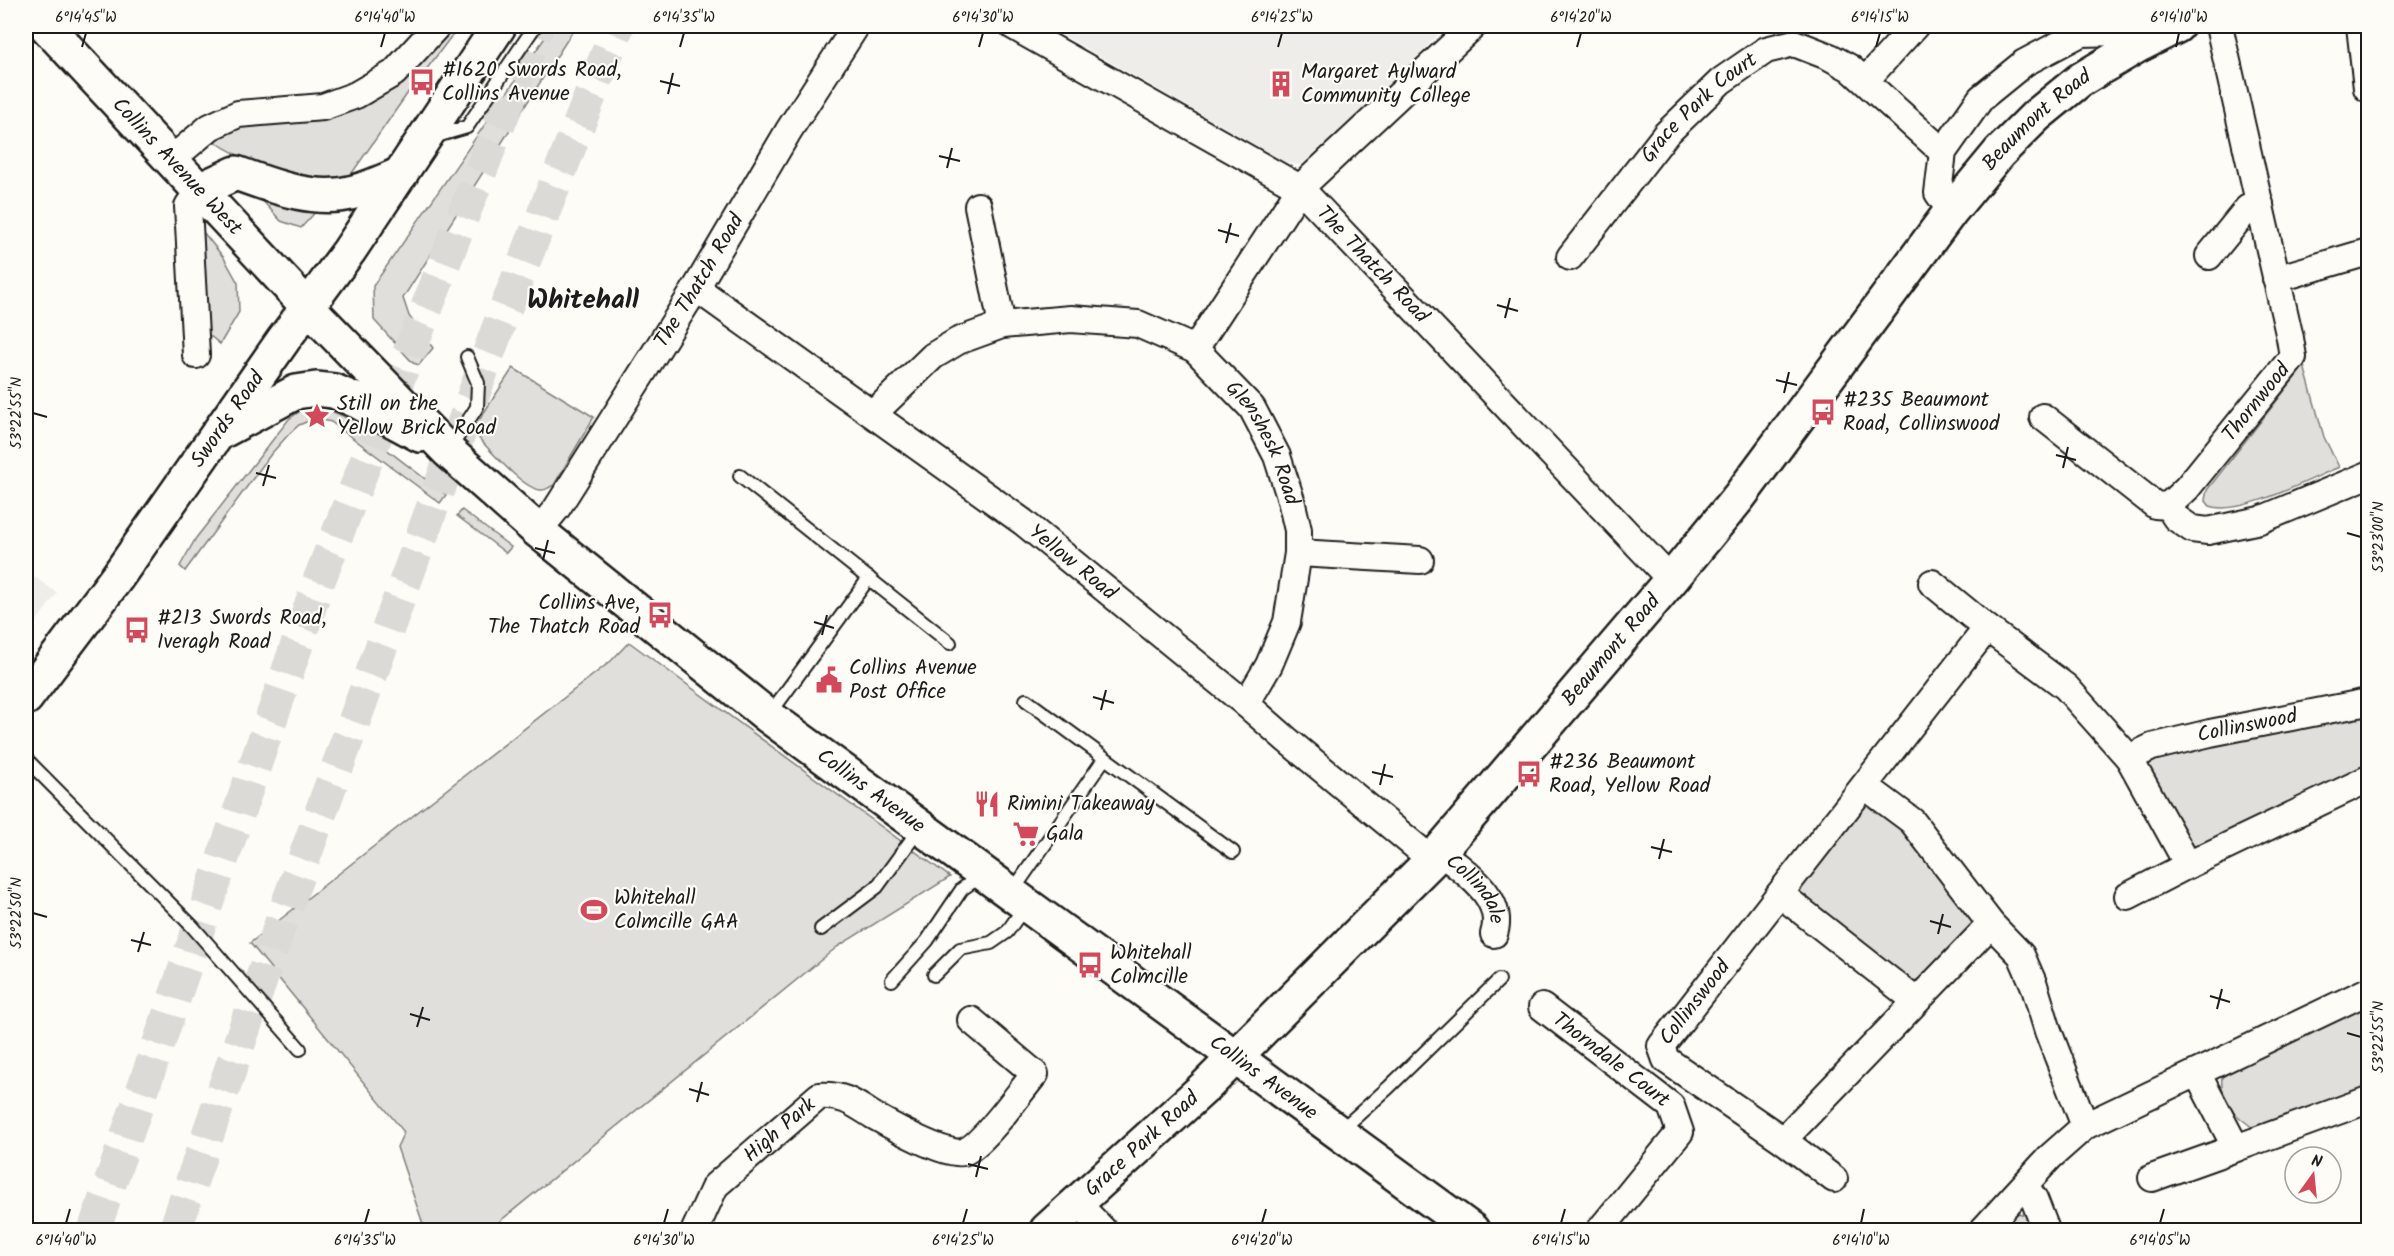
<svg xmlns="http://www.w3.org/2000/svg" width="2394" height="1256" viewBox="0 0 2394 1256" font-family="Kalam,sans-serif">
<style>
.built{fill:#eeede9}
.green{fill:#e0dfdb;stroke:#7e7e7c;stroke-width:1.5}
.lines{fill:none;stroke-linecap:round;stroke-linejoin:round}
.highway-tunnel{stroke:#dbdad6;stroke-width:33;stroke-dasharray:33 16;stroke-linecap:butt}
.lane-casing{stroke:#1c1c1c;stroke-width:16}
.street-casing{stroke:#1c1c1c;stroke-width:30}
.secondary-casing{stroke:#1c1c1c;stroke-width:38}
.lane{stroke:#fdfcf7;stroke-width:12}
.street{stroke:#fdfcf7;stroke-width:26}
.secondary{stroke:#fdfcf7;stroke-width:33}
.ticks{fill:none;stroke:#1c1c1c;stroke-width:2}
.labels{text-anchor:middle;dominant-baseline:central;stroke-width:4.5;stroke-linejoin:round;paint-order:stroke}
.poi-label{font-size:21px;fill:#1c1c1c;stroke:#fdfcf7;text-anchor:start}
.street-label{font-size:21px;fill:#1c1c1c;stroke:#fdfcf7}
.district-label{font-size:27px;font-weight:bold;fill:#1c1c1c;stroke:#fdfcf7}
.neatline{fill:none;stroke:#1c1c1c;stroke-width:2}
.ticks-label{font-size:15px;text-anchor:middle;fill:#1c1c1c}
</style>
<rect width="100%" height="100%" fill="#fdfcf7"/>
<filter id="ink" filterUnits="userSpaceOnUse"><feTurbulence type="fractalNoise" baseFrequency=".0167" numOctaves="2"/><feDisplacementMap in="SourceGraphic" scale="12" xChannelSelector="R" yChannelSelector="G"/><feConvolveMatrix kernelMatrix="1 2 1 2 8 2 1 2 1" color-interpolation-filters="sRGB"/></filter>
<g filter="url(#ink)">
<g class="built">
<path d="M 1047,26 L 1424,26 L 1438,35 L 1369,107 L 1300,165 L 1285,162 Z"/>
<path d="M 26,571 L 57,593 L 26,636 Z"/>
</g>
<g class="green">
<path d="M 446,26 L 459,26 L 423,74 L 419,72 L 412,82 L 414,84 L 350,176 L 334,185 C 293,174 248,166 213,140 L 243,123 L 306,119 Z"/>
<path d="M 553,26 L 576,26 L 403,298 L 409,316 L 433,348 L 419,365 L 413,363 L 374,320 L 373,286 Z"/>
<path d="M 261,199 L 320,207 L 301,228 L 281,221 Z"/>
<path d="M 199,227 L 224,258 L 238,283 L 239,312 L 220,344 L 203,330 Z"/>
<path d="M 2304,366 L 2324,437 L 2339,467 C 2310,479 2239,517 2210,506 L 2205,500 L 2207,490 Z"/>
<path d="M 513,368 L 594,417 L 554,485 C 549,487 546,491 541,490 C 523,490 486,445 472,431 Z"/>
<path d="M 324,408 L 343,416 L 446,495 L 440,503 L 331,422 L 319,419 L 311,420 L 299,425 L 289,434 L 271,454 L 185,571 L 180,566 L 196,538 L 289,419 L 303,409 Z"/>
<path d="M 462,510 L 511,547 L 506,553 L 457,516 Z"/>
<path d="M 629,642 L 950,877 L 837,947 L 489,1230 L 425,1230 L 397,1147 L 404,1132 L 250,943 L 611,661 Z"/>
<path d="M 2368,710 L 2368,767 L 2206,845 L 2195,847 L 2188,841 L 2146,768 L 2149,761 L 2160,755 Z"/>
<path d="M 1863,802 L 1889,810 L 1974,920 L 1970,928 L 1926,976 L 1912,982 L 1796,893 Z"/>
<path d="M 2368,1001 L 2368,1091 L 2259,1132 C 2238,1118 2219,1104 2222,1077 L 2247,1062 Z"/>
<path d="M 2013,1212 L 2034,1217 L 2038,1230 L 1997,1230 Z"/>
</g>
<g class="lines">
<g class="highway-tunnel">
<path d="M 94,1230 L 320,578 L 538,26"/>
<path d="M 175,1230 L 287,905 L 499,325 L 618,26"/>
</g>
<g class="lane-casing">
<g id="lane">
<path d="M 433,137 L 467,127 L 535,26"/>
<path d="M 449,450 L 477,407 L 478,383 L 467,357"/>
<path d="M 740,476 L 950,643"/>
<path d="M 1026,700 L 1233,852"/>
<path d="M 769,715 L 869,578"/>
<path d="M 26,759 L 192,926 L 300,1049"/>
<path d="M 1012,892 L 1104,759"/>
<path d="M 821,929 L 877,887 L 920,828"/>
<path d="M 934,975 L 960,949 L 991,943 L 1007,932 L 1026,905"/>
<path d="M 892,980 L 927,941 L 962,889 L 982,875"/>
<path d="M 1340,1131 L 1388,1088 L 1499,980"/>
</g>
</g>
<g class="street-casing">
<g id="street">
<path id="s1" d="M 1013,26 L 1300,188 L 1671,580"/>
<path d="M 2360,26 L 2367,88"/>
<path d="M 1865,81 L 1915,26"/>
<path d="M 172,159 L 210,127 L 238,114 L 323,107 L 356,95 L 394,73 L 437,26"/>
<path d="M 978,206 L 1002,325"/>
<path d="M 1951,211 L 1938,193 L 1943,152 L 1981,98 L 2024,63 L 2081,33 L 2120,32 L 2137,46"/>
<path d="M 2209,256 L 2248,208 L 2260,204"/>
<path id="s2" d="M 1570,257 L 1666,134 L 1721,81 L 1766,50 L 1794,43 L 1830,57 L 1850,68 L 1943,152"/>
<path d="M 2276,279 L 2368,252"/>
<path id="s3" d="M 696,288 L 1023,522 L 1246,704 L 1287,740 L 1432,860"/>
<path d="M 1195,349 L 1300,188 L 1473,26"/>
<path d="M 196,355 L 188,206 L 199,190"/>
<path id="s4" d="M 873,414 L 933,356 L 958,341 L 1002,325 L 1071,319 L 1138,324 L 1195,349 L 1252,408 L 1277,456 L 1291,500 L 1298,530 L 1298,553 L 1287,622 L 1269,665 L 1246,704"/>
<path id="s5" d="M 2043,417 L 2155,505 L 2168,506 L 2187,488 L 2293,357 L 2290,338 L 2219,26"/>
<path d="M 2168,506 L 2176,518 L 2192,529 L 2208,531 L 2260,520 L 2368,475"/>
<path id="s6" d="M 538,531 L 557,508 L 696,288 L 789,130 L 856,26"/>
<path d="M 1298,553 L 1420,560"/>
<path d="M 1932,583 L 1987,628 L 2066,687 L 2129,758 L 2188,865"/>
<path id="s7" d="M 2129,758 L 2152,747 L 2210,733 L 2368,702"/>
<path d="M 1865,786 L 1912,821 L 1991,924 L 2021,955 L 2034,985 L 2048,1031 L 2085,1126"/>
<path id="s8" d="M 1439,851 C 1463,871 1506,897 1494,934"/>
<path d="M 1780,894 L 1916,1001"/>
<path d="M 2128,896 L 2188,865 L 2368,779"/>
<path id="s9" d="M 1542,1007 L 1671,1106 L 1680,1132 L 1600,1230"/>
<path d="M 2197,1073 L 2236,1148 L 2368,1100"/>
<path d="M 1783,1140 L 1991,924"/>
<path d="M 2152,1178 L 2236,1148"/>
<path id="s10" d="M 1834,1179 L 1783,1140 L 1666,1060 L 1661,1046 L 1987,628"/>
<path d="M 2025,1186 L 2034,1199 L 2046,1230"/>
<path d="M 1077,1203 L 1103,1230"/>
<path id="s11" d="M 695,1230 L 715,1186 L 819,1096 C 843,1094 855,1104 874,1116 C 890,1125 947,1157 963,1152 C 982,1147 1021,1090 1035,1074 L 971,1020"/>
<path d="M 1983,1230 L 2050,1157 L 2085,1126 L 2368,991"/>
</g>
</g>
<g class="secondary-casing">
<g id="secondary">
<path id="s12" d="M 46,26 L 308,307 L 448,451 L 538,531 L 768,716 L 1472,1230"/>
<path d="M 199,190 L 236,173 C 272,186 315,203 354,192 C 370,188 386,180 401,174"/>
<path d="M 223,431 L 296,392 L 316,389 L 334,391 L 357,401 L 420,435"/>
<path id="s13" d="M 26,698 L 118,576 L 284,339 L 349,251 L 499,26"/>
<path id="s14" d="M 1047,1230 L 1206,1086 L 1432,860 L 1671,580 L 1739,497 L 1951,211 L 1999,153 L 2036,116 L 2080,80 L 2137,46 L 2177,26"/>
</g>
</g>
<use href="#lane" class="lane"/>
<use href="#street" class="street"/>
<use href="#secondary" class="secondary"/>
</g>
</g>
<path class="ticks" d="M 82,47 L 86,33M 381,47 L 385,33M 680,47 L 684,33M 979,47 L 983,33M 1278,47 L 1282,33M 1577,47 L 1581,33M 1876,47 L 1880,33M 2176,47 L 2179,33M 660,81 L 680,86M 668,94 L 673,73M 939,156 L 960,161M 947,168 L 952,148M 1218,230 L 1239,236M 1226,243 L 1231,223M 1497,305 L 1518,311M 1505,318 L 1510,298M 1776,380 L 1797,385M 1784,393 L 1789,372M 33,413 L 47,417M 2056,455 L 2076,460M 2063,468 L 2068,447M 256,473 L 276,478M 263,486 L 269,465M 2347,533 L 2361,537M 535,548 L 555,553M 543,560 L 548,540M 814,622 L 834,628M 822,635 L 827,615M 1093,697 L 1114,703M 1101,710 L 1106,690M 1372,772 L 1393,777M 1380,785 L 1385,764M 1651,847 L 1672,852M 1659,859 L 1664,839M 33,913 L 47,917M 1930,921 L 1951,927M 1938,934 L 1943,914M 131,940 L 151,945M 138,952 L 144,932M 2210,996 L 2230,1002M 2217,1009 L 2222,989M 410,1014 L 430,1020M 417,1027 L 423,1007M 2347,1033 L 2361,1037M 689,1089 L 709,1095M 697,1102 L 702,1082M 968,1164 L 988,1169M 976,1177 L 981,1156M 66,1223 L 70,1209M 365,1223 L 369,1209M 664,1223 L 668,1209M 963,1223 L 967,1209M 1262,1223 L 1266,1209M 1561,1223 L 1565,1209M 1861,1223 L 1864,1209M 2160,1223 L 2164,1209"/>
<defs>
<g id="bus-bare" transform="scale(2.07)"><path d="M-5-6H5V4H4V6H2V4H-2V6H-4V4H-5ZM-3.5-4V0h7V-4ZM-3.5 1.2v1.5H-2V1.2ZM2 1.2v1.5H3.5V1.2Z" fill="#d1495b" stroke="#fdfcf7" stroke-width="2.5" paint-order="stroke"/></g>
<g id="building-bare" transform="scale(2.07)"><path d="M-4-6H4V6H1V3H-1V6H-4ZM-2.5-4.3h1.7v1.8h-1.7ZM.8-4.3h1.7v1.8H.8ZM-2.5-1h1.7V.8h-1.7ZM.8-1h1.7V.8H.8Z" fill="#d1495b" stroke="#fdfcf7" stroke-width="2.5" paint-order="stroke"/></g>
<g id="sight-bare" transform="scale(2.07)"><path d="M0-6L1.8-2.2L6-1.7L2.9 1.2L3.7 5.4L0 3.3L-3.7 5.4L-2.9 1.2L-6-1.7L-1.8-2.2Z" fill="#d1495b" stroke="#fdfcf7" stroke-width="2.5" paint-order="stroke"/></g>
<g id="civic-bare" transform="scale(2.07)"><path d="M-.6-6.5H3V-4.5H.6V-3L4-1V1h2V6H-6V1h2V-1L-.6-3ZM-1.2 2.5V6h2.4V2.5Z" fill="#d1495b" stroke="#fdfcf7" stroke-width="2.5" paint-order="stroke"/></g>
<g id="restaurant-bare" transform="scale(2.07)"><path d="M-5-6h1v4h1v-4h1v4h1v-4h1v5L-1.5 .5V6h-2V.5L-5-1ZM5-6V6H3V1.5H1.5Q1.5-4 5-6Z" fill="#d1495b" stroke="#fdfcf7" stroke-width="2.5" paint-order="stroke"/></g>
<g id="supermarket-bare" transform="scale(2.07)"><path d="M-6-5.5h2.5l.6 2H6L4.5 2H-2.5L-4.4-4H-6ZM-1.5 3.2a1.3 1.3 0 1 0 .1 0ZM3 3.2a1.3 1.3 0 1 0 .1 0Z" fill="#d1495b" stroke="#fdfcf7" stroke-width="2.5" paint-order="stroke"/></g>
<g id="stadium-bare" transform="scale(2.07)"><path d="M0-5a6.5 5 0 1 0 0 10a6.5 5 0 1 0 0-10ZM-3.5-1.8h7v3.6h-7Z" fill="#d1495b" stroke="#fdfcf7" stroke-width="2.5" paint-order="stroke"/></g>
</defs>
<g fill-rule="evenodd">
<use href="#bus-bare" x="422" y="82"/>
<use href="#building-bare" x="1281" y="84"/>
<use href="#bus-bare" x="1823" y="412"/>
<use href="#sight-bare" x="317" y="416"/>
<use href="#bus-bare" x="660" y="615"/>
<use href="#bus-bare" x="137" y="630"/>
<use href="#civic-bare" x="829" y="680"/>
<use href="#bus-bare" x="1529" y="774"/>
<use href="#restaurant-bare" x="987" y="804"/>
<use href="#supermarket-bare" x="1026" y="834"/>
<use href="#stadium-bare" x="594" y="910"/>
<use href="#bus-bare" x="1090" y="965"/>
</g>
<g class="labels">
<g class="poi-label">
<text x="442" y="70">#1620 Swords Road,<tspan x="442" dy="24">Collins Avenue</tspan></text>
<text x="1301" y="72">Margaret Aylward<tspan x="1301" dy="24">Community College</tspan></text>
<text x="1843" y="400">#235 Beaumont<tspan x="1843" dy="24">Road, Collinswood</tspan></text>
<text x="337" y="404">Still on the<tspan x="337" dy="24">Yellow Brick Road</tspan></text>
<text x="640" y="603" text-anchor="end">Collins Ave,<tspan x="640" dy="24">The Thatch Road</tspan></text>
<text x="157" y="618">#213 Swords Road,<tspan x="157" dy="24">Iveragh Road</tspan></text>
<text x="849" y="668">Collins Avenue<tspan x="849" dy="24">Post Office</tspan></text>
<text x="1549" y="762">#236 Beaumont<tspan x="1549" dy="24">Road, Yellow Road</tspan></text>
<text x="1007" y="804">Rimini Takeaway</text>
<text x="1046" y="834">Gala</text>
<text x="614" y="898">Whitehall<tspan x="614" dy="24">Colmcille GAA</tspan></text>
<text x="1110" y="953">Whitehall<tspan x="1110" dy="24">Colmcille</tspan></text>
</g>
<g class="street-label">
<text stroke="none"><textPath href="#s2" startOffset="198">Grace Park Court</textPath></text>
<text stroke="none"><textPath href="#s14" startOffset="1491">Beaumont Road</textPath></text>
<text stroke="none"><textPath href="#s12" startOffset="192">Collins Avenue West</textPath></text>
<text stroke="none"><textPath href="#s1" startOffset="435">The Thatch Road</textPath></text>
<text stroke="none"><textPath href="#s6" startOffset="298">The Thatch Road</textPath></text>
<text stroke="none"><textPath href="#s5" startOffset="292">Thornwood</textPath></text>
<text stroke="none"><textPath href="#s13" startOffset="344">Swords Road</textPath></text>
<text stroke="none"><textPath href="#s4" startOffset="476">Glenshesk Road</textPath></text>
<text stroke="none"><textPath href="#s3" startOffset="466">Yellow Road</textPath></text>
<text stroke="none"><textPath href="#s14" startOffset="810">Beaumont Road</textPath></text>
<text stroke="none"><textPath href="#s7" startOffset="123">Collinswood</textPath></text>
<text stroke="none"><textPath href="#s12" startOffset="1128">Collins Avenue</textPath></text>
<text stroke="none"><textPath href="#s8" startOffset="54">Collindale</textPath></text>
<text stroke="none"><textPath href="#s10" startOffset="276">Collinswood</textPath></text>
<text stroke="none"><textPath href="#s9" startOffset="87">Thorndale Court</textPath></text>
<text stroke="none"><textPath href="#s12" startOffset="1614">Collins Avenue</textPath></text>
<text stroke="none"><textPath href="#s11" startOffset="134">High Park</textPath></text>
<text stroke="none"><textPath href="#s14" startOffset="128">Grace Park Road</textPath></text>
</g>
<g class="district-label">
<text x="583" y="300">Whitehall</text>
</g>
</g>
<rect width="2394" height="1256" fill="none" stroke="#fdfcf7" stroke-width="66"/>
<g transform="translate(2313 1175) rotate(15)"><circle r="28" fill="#fdfcf7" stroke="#a3a29f" stroke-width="1.5"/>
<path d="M0-4.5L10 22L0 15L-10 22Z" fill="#d1495b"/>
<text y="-9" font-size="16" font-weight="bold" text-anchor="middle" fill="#1c1c1c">N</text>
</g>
<rect x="33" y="33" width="2328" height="1190" class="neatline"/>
<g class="ticks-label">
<text x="86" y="22">6°14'45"W</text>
<text x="385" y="22">6°14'40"W</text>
<text x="684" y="22">6°14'35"W</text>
<text x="983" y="22">6°14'30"W</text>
<text x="1282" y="22">6°14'25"W</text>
<text x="1581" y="22">6°14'20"W</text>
<text x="1880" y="22">6°14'15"W</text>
<text x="2179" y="22">6°14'10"W</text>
<text transform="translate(16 413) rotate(-90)" y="5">53°22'55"N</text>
<text transform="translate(2378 537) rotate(-90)" y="5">53°23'00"N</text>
<text transform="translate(16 913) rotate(-90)" y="5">53°22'50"N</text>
<text transform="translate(2378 1037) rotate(-90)" y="5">53°22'55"N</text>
<text x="66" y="1245">6°14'40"W</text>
<text x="365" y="1245">6°14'35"W</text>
<text x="664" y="1245">6°14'30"W</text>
<text x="963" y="1245">6°14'25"W</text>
<text x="1262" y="1245">6°14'20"W</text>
<text x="1561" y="1245">6°14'15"W</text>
<text x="1861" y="1245">6°14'10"W</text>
<text x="2160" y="1245">6°14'05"W</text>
</g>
</svg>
